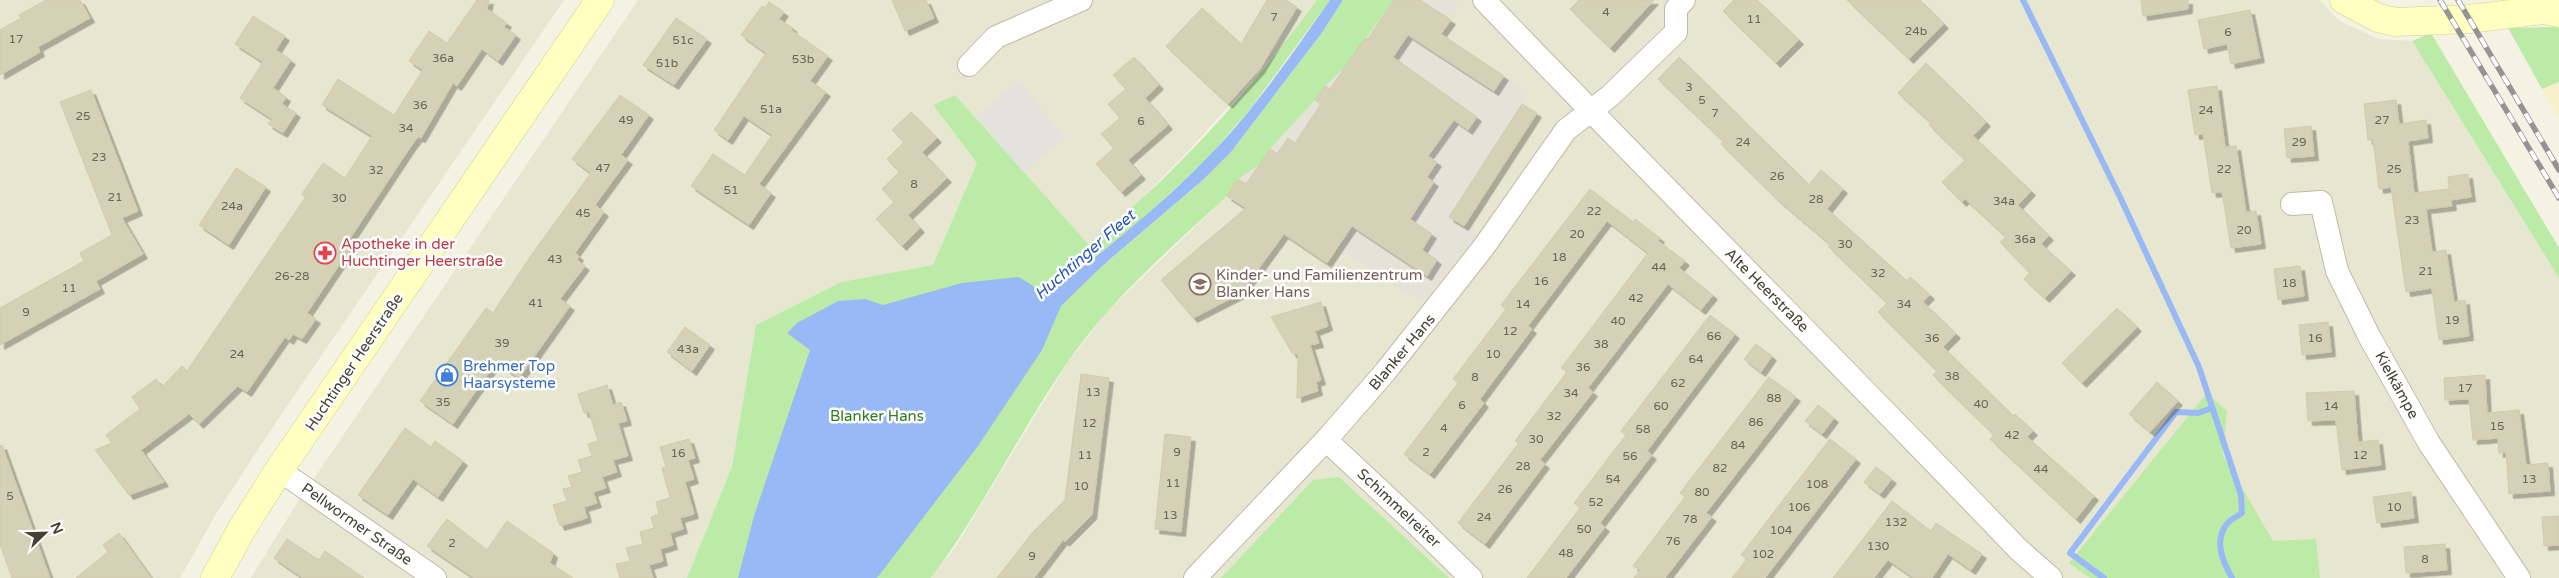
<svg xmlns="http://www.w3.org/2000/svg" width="2559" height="578" viewBox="0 0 2559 578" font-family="'Varela Round',sans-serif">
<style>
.residential{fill:#e7e6d0}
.commercial{fill:#f7f0cb}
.industrial{fill:#e5e2d8}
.green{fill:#bceba8}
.parking{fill:#e3e2dc}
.water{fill:#99b9f6}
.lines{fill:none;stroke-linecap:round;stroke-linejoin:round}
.stream{stroke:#99b9f6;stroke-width:6}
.building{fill:#d5d1b7;stroke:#d1cbaa;filter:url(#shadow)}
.street-casing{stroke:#bfbca5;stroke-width:24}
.secondary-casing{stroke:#d3d28c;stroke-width:29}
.street{stroke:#fff;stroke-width:22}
.secondary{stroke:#ffffc1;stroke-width:28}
.rail-casing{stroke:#949494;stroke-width:5.5}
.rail{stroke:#fff;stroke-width:4;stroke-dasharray:11;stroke-linecap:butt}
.labels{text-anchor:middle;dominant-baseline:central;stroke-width:5;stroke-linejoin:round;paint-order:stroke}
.number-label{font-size:12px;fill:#696654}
.health-label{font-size:15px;fill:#be3a42;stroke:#fff;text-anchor:start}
.education-label{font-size:15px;fill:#785e54;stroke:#fff;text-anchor:start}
.street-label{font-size:15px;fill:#454233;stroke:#fff}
.shop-label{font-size:15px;fill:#366cbe;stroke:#fff;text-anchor:start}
.park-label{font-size:15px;fill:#2e7b22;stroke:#fff}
.water-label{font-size:16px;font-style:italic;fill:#2455b8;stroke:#fff}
</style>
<defs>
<filter id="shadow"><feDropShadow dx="4.5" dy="4.5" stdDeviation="0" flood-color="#0004"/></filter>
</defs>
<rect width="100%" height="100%" fill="#f3f2e3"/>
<g class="residential">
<path d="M 0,0 L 564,0 L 268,434 L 216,514 L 180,578 L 0,578 Z"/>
<path d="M 638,0 L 1317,0 L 1286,42 L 1192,147 L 1128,213 L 1087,244 L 955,95 L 933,105 L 977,163 L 933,265 L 841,282 L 756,325 L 732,466 L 687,578 L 251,578 L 292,511 Z"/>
<path d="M 1394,0 L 2320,0 L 2338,20 L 2378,39 L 2412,41 L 2559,278 L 2559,578 L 931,578 L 956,546 L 1068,362 L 1108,311 L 1227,196 L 1238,179 L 1259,165 L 1325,86 L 1345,67 Z"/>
</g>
<path class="commercial" d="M 2559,82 L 2559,118 L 2542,89 Z"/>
<path class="industrial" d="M 1394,0 L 1453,0 L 1459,6 L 1441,35 L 1528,91 L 1522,104 L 1537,113 L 1465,226 L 1477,234 L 1423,303 L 1338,247 L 1327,263 L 1227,196 L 1238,179 L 1259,165 L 1270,149 L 1315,100 L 1325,86 L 1345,67 Z"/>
<g class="green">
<path d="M 1317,0 L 1330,0 L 1251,108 L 1207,159 L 1165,198 L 1105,264 L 1204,179 L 1231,152 L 1321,34 L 1343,0 L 1394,0 L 1345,67 L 1325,86 L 1315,100 L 1270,149 L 1259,165 L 1238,179 L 1227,196 C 1171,248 1111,299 1067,363 C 1019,433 982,510 931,578 L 687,578 L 732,466 L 756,325 L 841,282 L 933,265 L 977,163 L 933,105 L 955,95 L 1088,244 C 1172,180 1254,86 1317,0 Z"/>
<path d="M 2555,27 L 2559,28 L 2559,82 L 2542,89 L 2508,28 Z"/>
<path d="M 2431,33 L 2559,248 L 2559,278 L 2412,41 Z"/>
<path d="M 2207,393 L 2227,411 L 2223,455 L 2273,541 L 2316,539 L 2320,578 L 2090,578 L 2069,563 Z"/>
<path d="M 1339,477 L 1449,578 L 1221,578 L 1313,480 Z"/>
</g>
<path class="parking" d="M 1019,81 L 1065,138 L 1023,172 L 977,116 Z"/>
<path class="water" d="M 1330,0 L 1343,0 L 1321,34 L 1231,152 L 1204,179 L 1101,267 L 1061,306 L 1042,350 L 978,446 L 877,578 L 738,578 L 754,516 L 810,350 L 787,333 L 797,323 L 838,301 L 865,299 L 883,305 L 962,283 L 1019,277 L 1047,295 C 1102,253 1158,208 1206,159 C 1253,112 1292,54 1330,0 Z"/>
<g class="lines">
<g class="stream">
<path d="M 2023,0 L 2120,197 L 2199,367 L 2241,495 L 2242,513 C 2238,516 2229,520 2226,525 C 2214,542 2223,562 2232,578"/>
<path d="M 2104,578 L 2070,553 L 2176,412 L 2198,413 L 2212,408"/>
</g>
</g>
<g class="building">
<path d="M 46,0 L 80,0 L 90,18 L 38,47 L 40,52 L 0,75 L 0,30 L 21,18 L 19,15 Z"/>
<path d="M 477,0 L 489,0 L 487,9 L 507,23 L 504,27 L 516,35 L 498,61 L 482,49 L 457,86 L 453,83 L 421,138 L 418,137 L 411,146 L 345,246 L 350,249 L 307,313 L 316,319 L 302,339 L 293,334 L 289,340 L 285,337 L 247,392 L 238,386 L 199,424 L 189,414 L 141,450 L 164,482 L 129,495 L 95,450 L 112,443 L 106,435 L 140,409 L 132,397 L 156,379 L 162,387 L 182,366 L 187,371 L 305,198 L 302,194 L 323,163 L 345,178 L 372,136 L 322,105 L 338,79 L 394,115 L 423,70 L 409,61 L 429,31 L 447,43 Z"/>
<path d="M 892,0 L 926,0 L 934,18 L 905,31 Z"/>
<path d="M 1267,0 L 1286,0 L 1297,7 L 1260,69 L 1228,104 L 1166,46 L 1202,8 L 1241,44 Z"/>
<path d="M 1394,0 L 1420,0 L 1451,20 L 1441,34 L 1504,76 L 1494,91 L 1408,35 L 1393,57 L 1477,117 L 1468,130 L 1454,120 L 1428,156 L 1437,162 L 1427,177 L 1434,182 L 1410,219 L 1432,234 L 1422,250 L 1437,260 L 1427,276 L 1352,226 L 1327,263 L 1284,234 L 1240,294 L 1193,318 L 1161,280 L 1246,208 L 1227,196 L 1238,179 L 1246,184 L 1270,149 L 1277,154 L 1288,138 L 1295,143 L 1321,104 L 1315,100 L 1325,86 L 1330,89 L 1365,38 L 1368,39 Z"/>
<path d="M 1579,0 L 1654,0 L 1610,48 L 1570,9 Z"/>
<path d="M 1734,0 L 1757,0 L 1799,40 L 1776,63 L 1723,11 Z"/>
<path d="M 1847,0 L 1920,0 L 1944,24 L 1909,59 Z"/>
<path d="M 2141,0 L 2188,0 L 2188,9 L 2143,16 Z"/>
<path d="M 769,2 L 784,12 L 779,19 L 793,28 L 791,30 L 828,56 L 810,81 L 826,92 L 759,184 L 771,193 L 749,225 L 691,186 L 713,154 L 745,175 L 772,135 L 744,116 L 728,140 L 714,130 L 766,53 L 741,35 L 762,6 L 765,8 Z"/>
<path d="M 2250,10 L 2260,58 L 2231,64 L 2227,44 L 2204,49 L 2198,20 Z"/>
<path d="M 253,16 L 285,36 L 276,50 L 291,60 L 273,88 L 286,97 L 282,104 L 296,113 L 283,133 L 268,124 L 272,119 L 240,98 L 263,62 L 235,44 Z"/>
<path d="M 676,18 L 707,39 L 674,85 L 643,65 Z"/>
<path d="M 1134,57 L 1159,85 L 1145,98 L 1168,125 L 1128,160 L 1141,175 L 1121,192 L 1096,164 L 1114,148 L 1101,134 L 1120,118 L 1108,104 L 1126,89 L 1113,75 Z"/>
<path d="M 1679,57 L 1809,185 L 1821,170 L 1843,189 L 1827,209 L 1907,281 L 1910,277 L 1930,295 L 1923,302 L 1956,334 L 1943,347 L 2013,416 L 2015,414 L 2033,431 L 2027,437 L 2094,496 L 2076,519 L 1990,439 L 1994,435 L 1933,375 L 1937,371 L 1878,312 L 1887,303 L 1828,246 L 1830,244 L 1778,200 L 1721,144 L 1723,141 L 1658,79 Z"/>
<path d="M 1926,63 L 1986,122 L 1973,136 L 2031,191 L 2018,205 L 2049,236 L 2041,244 L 2071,271 L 2045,298 L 2024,279 L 2030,273 L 2000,242 L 2006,237 L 1965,199 L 1962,202 L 1942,182 L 1965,160 L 1929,125 L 1931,123 L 1898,93 Z"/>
<path d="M 2217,86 L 2225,147 L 2236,146 L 2246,212 L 2256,211 L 2261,244 L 2231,248 L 2222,192 L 2212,193 L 2203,134 L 2195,135 L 2188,90 Z"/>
<path d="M 91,90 L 138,211 L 122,218 L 143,254 L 96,281 L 100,289 L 0,345 L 0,308 L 84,261 L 80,253 L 112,235 L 60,102 Z"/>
<path d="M 620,95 L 649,115 L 621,155 L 628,160 L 595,205 L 604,212 L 575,253 L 579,256 L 577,260 L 585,266 L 560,299 L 570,306 L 519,378 L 496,362 L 453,424 L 420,401 L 486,308 L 493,313 L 530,257 L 591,173 L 572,159 Z"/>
<path d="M 2396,100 L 2399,124 L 2426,120 L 2428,138 L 2408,141 L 2414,193 L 2449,189 L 2450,196 L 2448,177 L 2468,174 L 2471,197 L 2451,200 L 2452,206 L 2426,209 L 2432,252 L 2446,250 L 2454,302 L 2465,300 L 2469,336 L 2439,340 L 2432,288 L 2406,292 L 2391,187 L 2379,189 L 2373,139 L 2368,140 L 2364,104 Z"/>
<path d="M 1522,104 L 1537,113 L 1464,226 L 1449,217 Z"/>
<path d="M 911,112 L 937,138 L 922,152 L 947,178 L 908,215 L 920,228 L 902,246 L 876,219 L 894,202 L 882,189 L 899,172 L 887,159 L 904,142 L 892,130 Z"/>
<path d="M 2311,126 L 2314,156 L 2287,158 L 2284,129 Z"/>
<path d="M 236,168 L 266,187 L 229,245 L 199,225 Z"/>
<path d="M 1590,189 L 1633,222 L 1635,219 L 1660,238 L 1658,241 L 1685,261 L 1679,268 L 1713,295 L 1701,310 L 1668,284 L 1588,388 L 1593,392 L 1540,460 L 1545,464 L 1485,544 L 1458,523 L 1518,444 L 1515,441 L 1567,372 L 1561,368 L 1648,253 L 1607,221 L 1528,326 L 1532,329 L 1480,399 L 1484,403 L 1430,474 L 1404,454 L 1458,383 L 1453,379 L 1506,309 L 1501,305 Z"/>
<path d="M 2300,266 L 2304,296 L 2278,300 L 2274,269 Z"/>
<path d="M 1321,302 L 1328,326 L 1315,331 L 1319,343 L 1310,345 L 1321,380 L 1316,382 L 1318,391 L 1297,398 L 1298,355 L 1292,353 L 1271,317 Z"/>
<path d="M 2117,308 L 2137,327 L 2082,383 L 2062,363 Z"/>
<path d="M 1710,315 L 1735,334 L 1647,451 L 1652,455 L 1600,523 L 1605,527 L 1566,578 L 1527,578 L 1580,508 L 1574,503 L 1626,435 L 1621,431 Z"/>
<path d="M 2328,322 L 2331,352 L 2302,355 L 2299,325 Z"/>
<path d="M 685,327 L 710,345 L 692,371 L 667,352 Z"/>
<path d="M 1756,344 L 1772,356 L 1761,372 L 1744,359 Z"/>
<path d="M 1081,374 L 1109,378 L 1092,515 L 1065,542 L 1063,540 L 1034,578 L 997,578 L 1032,533 L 1065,500 Z"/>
<path d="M 2485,375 L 2487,413 L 2519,410 L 2526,465 L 2548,463 L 2550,491 L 2509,494 L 2506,452 L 2499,453 L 2498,438 L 2473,440 L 2469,399 L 2445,400 L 2444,378 Z"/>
<path d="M 1769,377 L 1796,397 L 1706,513 L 1712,517 L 1665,578 L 1634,578 L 1640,570 L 1633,566 L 1685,497 L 1680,493 Z"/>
<path d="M 2157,382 L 2178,401 L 2150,432 L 2129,414 Z"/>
<path d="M 607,385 L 613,405 L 621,402 L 627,421 L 618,423 L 628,456 L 613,460 L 617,472 L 602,477 L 606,488 L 593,492 L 597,503 L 584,507 L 587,518 L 560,526 L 553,505 L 567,501 L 563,489 L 572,487 L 568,476 L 582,472 L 578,460 L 592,456 L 588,444 L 598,441 L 589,412 L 584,413 L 578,394 Z"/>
<path d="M 2354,391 L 2358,442 L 2378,440 L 2381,465 L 2342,470 L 2336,420 L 2308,421 L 2306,393 Z"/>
<path d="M 1818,405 L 1834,418 L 1822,434 L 1805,421 Z"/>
<path d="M 405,428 L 431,447 L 435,441 L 463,461 L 438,497 L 413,479 L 388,515 L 358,495 Z"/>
<path d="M 1165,434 L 1191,437 L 1181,532 L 1155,529 Z"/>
<path d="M 689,439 L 695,458 L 688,460 L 694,479 L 685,482 L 694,514 L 680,518 L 683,529 L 670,533 L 673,545 L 660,549 L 663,561 L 649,565 L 653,578 L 620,578 L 616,564 L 630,561 L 626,548 L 643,544 L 640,532 L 654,528 L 651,517 L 659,514 L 656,502 L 670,498 L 662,468 L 666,467 L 660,447 Z"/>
<path d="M 1830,439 L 1856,459 L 1765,578 L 1732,578 L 1747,559 L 1741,555 Z"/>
<path d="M 2,445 L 50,578 L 12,578 L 0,544 L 0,446 Z"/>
<path d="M 1876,467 L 1892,479 L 1880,494 L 1864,482 Z"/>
<path d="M 2411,492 L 2414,518 L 2377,523 L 2373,497 Z"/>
<path d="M 1892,501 L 1931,531 L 1936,523 L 1982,554 L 1971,570 L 1948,554 L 1932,578 L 1914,578 L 1888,560 L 1874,578 L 1833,578 Z"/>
<path d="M 2559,516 L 2559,545 L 2544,546 L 2542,517 Z"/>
<path d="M 447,519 L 487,550 L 507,521 L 553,553 L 550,563 L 573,578 L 474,578 L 427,546 Z"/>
<path d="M 119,533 L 151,578 L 76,578 L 108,552 L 103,545 Z"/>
<path d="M 287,539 L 319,560 L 325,551 L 364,578 L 303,578 L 274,558 Z"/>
<path d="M 2445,544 L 2447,570 L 2406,573 L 2404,547 Z"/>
</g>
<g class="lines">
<g class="street-casing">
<g id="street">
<path d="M 1484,0 C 1661,185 1842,365 2018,549 L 2051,578"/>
<path d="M 969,65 L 996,37 L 1081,0"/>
<path d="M 2292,204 L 2321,202 L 2337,271 L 2369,336 L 2429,443 L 2519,578"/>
<path d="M 1326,440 L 1418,526 L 1471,578"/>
<path d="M 279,470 L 435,578"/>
<path d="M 1195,578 L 1326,440 L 1386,371 L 1483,248 L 1566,130 L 1610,96 L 1676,32 L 1676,9 L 1684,0"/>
</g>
</g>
<g class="secondary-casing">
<g id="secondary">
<path d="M 2344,0 L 2378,18 L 2396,22 L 2469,19 L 2544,10 L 2559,13"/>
<path d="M 215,578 L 243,527 L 279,470 L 600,0"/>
</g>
</g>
<use href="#street" class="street"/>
<use href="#secondary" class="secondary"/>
<g class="rail-casing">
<g id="rail">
<path d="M 2440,0 L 2559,198"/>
<path d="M 2458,0 L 2559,170"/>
</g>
</g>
<use href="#rail" class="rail"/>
</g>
<defs>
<g id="pharmacy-ring" transform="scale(1.125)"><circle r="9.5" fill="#fff" stroke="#e0444e" stroke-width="1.5"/><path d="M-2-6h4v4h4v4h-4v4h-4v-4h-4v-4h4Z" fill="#e0444e"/></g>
<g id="school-ring" transform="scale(1.125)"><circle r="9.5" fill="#fff" stroke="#8d6e63" stroke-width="1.5"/><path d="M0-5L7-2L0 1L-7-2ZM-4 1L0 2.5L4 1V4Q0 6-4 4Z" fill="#8d6e63"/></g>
<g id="shop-ring" transform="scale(1.125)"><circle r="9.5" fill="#fff" stroke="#3f7fe0" stroke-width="1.5"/><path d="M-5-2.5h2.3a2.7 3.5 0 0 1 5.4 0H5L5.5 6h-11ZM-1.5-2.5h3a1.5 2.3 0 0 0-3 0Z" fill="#3f7fe0"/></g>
</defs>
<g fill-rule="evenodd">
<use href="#pharmacy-ring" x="325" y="253"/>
<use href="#school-ring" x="1200" y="284"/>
<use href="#shop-ring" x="447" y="375"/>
</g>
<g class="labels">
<g class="number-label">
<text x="1606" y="12">4</text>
<text x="1274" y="17">7</text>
<text x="1754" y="19">11</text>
<text x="1916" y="31">24b</text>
<text x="2228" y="32">6</text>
<text x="16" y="39">17</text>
<text x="683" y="40">51c</text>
<text x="443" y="58">36a</text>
<text x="803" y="59">53b</text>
<text x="667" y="63">51b</text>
<text x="1689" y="87">3</text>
<text x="1702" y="100">5</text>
<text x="420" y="105">36</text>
<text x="771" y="109">51a</text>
<text x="2206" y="110">24</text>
<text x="1715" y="113">7</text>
<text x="83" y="116">25</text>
<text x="626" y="120">49</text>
<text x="2382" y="120">27</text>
<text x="1141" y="121">6</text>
<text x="406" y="128">34</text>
<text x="1743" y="142">24</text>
<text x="2299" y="142">29</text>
<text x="99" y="157">23</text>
<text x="603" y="168">47</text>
<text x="2224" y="169">22</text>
<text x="2394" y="169">25</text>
<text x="376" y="170">32</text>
<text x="1777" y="176">26</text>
<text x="914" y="184">8</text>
<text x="731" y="190">51</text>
<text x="115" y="197">21</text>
<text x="339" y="198">30</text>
<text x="1816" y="199">28</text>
<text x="2004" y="201">34a</text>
<text x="232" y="206">24a</text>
<text x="1594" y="211">22</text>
<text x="583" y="213">45</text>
<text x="2412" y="220">23</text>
<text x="2244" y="230">20</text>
<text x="1577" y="234">20</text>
<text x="2025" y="239">36a</text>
<text x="1845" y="244">30</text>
<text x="1559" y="257">18</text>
<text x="555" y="259">43</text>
<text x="1659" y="267">44</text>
<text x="2426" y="271">21</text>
<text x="1878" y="273">32</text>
<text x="292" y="276">26-28</text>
<text x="1541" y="281">16</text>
<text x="2289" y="283">18</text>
<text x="69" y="288">11</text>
<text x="1636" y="298">42</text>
<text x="536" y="303">41</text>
<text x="1523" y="304">14</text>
<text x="1904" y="304">34</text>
<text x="26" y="312">9</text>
<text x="2452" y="320">19</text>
<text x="1618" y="321">40</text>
<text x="1510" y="331">12</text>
<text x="1714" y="336">66</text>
<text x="1932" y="338">36</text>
<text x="2315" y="338">16</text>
<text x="502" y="343">39</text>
<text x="1601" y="344">38</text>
<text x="688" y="349">43a</text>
<text x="237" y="354">24</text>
<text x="1493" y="354">10</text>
<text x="1696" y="359">64</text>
<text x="1583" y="367">36</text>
<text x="1952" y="376">38</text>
<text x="1475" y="377">8</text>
<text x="1678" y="383">62</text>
<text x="2465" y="388">17</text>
<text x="1093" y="392">13</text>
<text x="1571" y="393">34</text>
<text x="1774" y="398">88</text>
<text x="443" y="402">35</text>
<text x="1981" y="404">40</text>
<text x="1462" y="405">6</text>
<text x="1661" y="406">60</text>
<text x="2331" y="406">14</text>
<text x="1554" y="416">32</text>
<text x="1756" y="422">86</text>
<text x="1089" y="423">12</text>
<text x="2497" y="426">15</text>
<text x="1444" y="428">4</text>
<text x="1643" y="429">58</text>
<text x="2012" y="435">42</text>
<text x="1536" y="439">30</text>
<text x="1738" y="445">84</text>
<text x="1177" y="452">9</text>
<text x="1426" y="452">2</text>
<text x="678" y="453">16</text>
<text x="1085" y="455">11</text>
<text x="2360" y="455">12</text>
<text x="1630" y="456">56</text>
<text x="1523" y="466">28</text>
<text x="1720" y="468">82</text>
<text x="2041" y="469">44</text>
<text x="1613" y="479">54</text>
<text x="2529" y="479">13</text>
<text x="1173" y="483">11</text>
<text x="1817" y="484">108</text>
<text x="1081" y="486">10</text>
<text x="1505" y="489">26</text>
<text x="1702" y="492">80</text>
<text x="10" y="496">5</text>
<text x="1596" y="502">52</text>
<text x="1799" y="507">106</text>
<text x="2394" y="507">10</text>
<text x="1170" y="515">13</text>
<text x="1484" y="517">24</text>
<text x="1690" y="519">78</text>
<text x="1896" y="522">132</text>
<text x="1584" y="529">50</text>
<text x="1781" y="530">104</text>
<text x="1673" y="541">76</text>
<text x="452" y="543">2</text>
<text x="1878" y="546">130</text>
<text x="1566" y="553">48</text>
<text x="1763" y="554">102</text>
<text x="1032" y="556">9</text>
<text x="2425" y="559">8</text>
</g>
<g class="health-label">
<text x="341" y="244">Apotheke in der<tspan x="341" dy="17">Huchtinger Heerstraße</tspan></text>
</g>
<g class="education-label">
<text x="1216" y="275">Kinder- und Familienzentrum<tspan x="1216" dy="17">Blanker Hans</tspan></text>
</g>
<g class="street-label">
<text transform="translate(1767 290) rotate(45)">Alte Heerstraße</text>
<text transform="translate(1402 352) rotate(-50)">Blanker Hans</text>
<text transform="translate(354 362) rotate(-56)">Huchtinger Heerstraße</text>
<text transform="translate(2397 385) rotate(61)">Kielkämpe</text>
<text transform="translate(1399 508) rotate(43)">Schimmelreiter</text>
<text transform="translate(357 524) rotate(35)">Pellwormer Straße</text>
</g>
<g class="shop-label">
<text x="463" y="366">Brehmer Top<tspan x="463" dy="17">Haarsysteme</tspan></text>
</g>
<g class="park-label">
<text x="877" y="416">Blanker Hans</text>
</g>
<g class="water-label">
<text transform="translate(1085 255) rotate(-41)">Huchtinger Fleet</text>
</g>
</g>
<g transform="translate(45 533) rotate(67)" stroke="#ffffff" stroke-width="4" paint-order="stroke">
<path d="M0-4L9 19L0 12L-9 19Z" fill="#454233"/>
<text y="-8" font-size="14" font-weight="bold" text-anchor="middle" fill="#454233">N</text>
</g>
</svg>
